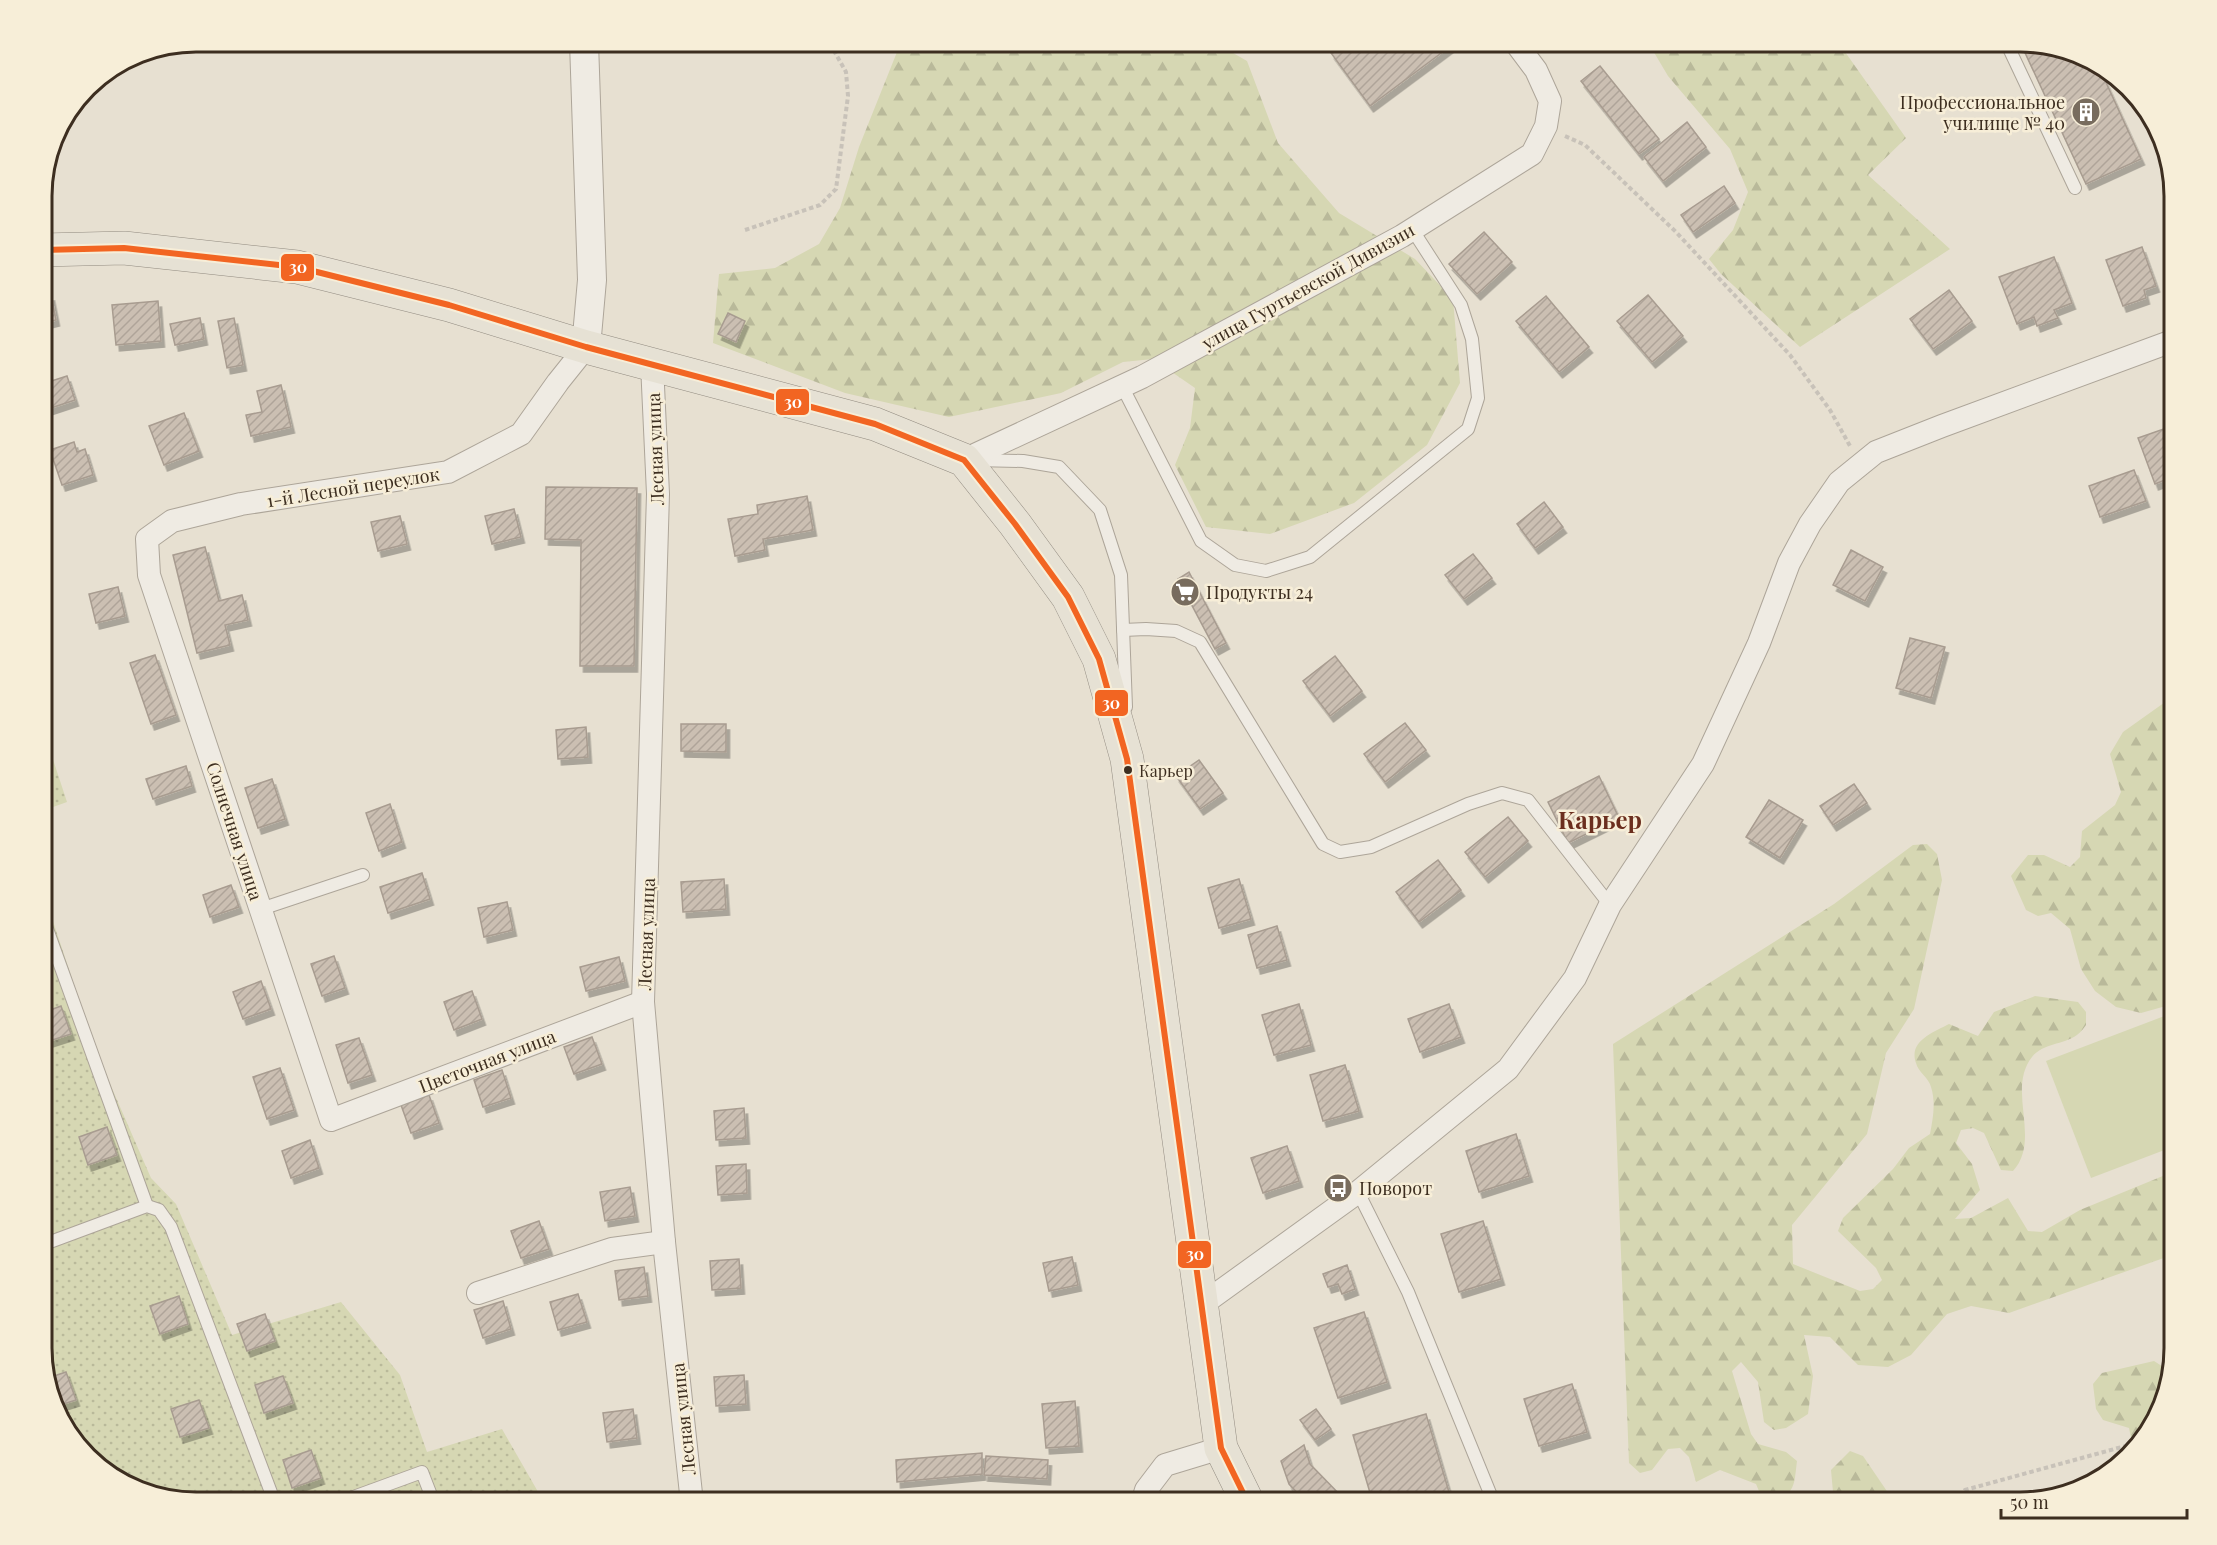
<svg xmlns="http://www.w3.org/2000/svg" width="2217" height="1545" viewBox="0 0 2217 1545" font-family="'Playfair Display',serif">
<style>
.grass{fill:#d6d7b3}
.forest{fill:url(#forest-firs)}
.garden{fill:url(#garden-dots)}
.building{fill:url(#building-hatch);stroke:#a89c90;stroke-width:1.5;filter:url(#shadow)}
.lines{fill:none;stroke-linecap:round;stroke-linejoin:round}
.service-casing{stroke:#ada599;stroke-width:14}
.minor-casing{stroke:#ada599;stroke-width:24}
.tertiary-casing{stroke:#ada599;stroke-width:30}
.primary-casing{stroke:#928b80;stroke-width:34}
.path{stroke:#c8c2b9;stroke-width:4;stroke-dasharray:4.5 3;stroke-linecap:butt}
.service{stroke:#efebe3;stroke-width:12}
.minor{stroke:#efebe3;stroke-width:22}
.tertiary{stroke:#efebe3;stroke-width:28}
.primary{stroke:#e6e1d4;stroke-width:33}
.bus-1-casing{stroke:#f7eed8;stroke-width:10}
.bus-1{stroke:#f26522;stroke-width:6}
.bus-dot{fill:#3d2e20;stroke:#f7eed8;stroke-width:2}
.labels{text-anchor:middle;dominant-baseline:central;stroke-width:5;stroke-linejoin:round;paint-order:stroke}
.bus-label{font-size:16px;fill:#3d2e20;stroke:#f7eed8;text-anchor:start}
.poi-label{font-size:18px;fill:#3d2e20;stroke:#f7eed8;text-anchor:start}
.street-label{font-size:18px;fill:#3d2e20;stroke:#f7eed8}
.district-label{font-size:24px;font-weight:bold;fill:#6b2e1e;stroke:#f7eed8}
.rim{fill:none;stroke:#3d2e20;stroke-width:3}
.line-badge{stroke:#f7eed8;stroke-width:2}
.badge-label{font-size:16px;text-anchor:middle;font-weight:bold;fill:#fff}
</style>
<defs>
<pattern id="forest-firs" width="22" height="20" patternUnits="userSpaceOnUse" patternTransform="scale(1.5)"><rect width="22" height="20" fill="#d6d7b3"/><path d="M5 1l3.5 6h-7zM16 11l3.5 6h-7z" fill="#b9b99a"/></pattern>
<pattern id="garden-dots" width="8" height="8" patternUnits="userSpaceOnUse" patternTransform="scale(1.5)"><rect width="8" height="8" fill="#d6d7b3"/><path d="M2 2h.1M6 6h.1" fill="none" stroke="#b9b99a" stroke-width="1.8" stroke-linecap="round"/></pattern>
<pattern id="building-hatch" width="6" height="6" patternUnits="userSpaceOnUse" patternTransform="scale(1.5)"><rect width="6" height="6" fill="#cbbfb2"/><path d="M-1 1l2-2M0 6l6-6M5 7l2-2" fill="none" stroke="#afa499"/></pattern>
<filter id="shadow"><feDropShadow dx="3.5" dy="6" stdDeviation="0" flood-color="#0004"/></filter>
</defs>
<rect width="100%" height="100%" fill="#e7e0d1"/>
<path class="grass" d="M 2175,1012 L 2175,1146 L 2091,1178 L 2046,1061 Z"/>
<g class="forest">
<path d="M 901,42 L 1214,42 L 1247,61 L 1278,143 L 1339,213 L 1415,259 L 1453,299 L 1460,383 L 1427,445 L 1354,503 L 1270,534 L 1206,527 L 1175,465 L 1190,428 L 1195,388 L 1153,359 L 1123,362 L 1061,393 L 949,417 L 845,393 L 713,343 L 719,274 L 775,268 L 819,244 L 840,208 L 859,147 Z"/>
<path d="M 1654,42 L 1838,42 L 1906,138 L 1868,175 L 1950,249 L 1800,347 L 1721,274 L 1709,259 L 1733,230 L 1748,192 L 1730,149 L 1668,76 L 1652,49 Z"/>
<path d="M 2175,695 L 2175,999 L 2166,1006 L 2141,1013 L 2116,1007 L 2095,991 L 2081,969 L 2070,929 L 2051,913 L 2038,916 L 2026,910 L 2011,876 L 2028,855 L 2044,855 L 2070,867 L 2080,857 L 2082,831 L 2115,805 L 2121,792 L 2110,754 L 2123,732 Z"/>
<path d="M 1927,844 L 1937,854 L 1942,880 L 1914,1009 L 1886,1053 L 1867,1134 L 1792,1225 L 1793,1264 L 1860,1291 L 1873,1289 L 1882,1280 L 1876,1268 L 1838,1231 L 1843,1218 L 1893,1169 L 1909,1148 L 1930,1134 C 1933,1118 1936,1103 1931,1087 C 1929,1078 1918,1072 1916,1063 C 1908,1041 1934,1032 1949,1024 L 1978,1036 L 1994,1012 L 2035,996 L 2078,1002 L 2086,1012 L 2086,1025 C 2084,1028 2080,1033 2077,1035 C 2063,1045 2043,1043 2032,1057 C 2006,1090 2042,1139 2013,1171 L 2001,1170 L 1984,1133 L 1973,1128 L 1961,1130 L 1956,1143 L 1972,1164 L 1980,1190 L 1955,1219 L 1971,1218 L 2008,1198 L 2028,1231 L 2042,1232 L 2080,1210 L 2175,1171 L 2175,1254 L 2009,1313 L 1971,1306 L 1947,1314 L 1911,1355 L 1888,1367 L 1858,1365 L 1830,1337 L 1804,1335 L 1813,1376 L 1808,1414 L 1786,1428 L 1774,1430 L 1764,1422 L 1758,1382 L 1741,1362 L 1732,1371 L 1751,1434 L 1758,1444 L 1786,1452 L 1797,1461 C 1794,1484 1796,1494 1772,1502 L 1761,1496 L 1756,1484 L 1720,1470 L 1696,1482 L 1689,1457 L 1680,1448 L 1668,1449 L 1652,1470 L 1640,1473 L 1629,1463 L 1613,1044 L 1834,904 L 1913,845 Z"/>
<path d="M 2154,1361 L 2168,1370 L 2149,1435 L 2133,1448 L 2129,1428 L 2103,1420 L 2096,1409 L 2093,1384 L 2102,1373 Z"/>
<path d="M 1850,1451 L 1863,1456 L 1895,1503 L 1834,1503 L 1831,1470 Z"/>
<path d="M 1988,1494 L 1998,1503 L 2015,1495 L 2029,1501 L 2021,1503 L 1970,1503 L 1975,1496 Z"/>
</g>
<g class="garden">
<path d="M 42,726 L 67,802 L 42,811 Z"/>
<path d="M 42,888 L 97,1054 L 151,1178 L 176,1204 L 232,1335 L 341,1302 L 400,1375 L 427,1452 L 502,1429 L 537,1490 L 541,1503 L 197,1503 L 110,1477 L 63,1425 L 42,1358 Z"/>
</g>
<g class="building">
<path d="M 1347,42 L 1456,42 L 1370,106 L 1331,53 Z"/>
<path d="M 2020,42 L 2098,65 L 2141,159 L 2086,184 Z"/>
<path d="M 1600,66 L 1659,139 L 1639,154 L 1581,81 Z"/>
<path d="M 1687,122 L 1706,147 L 1663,181 L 1644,157 Z"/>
<path d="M 1724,186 L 1735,203 L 1693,232 L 1681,215 Z"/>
<path d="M 1484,232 L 1512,262 L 1477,294 L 1449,264 Z"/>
<path d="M 2142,247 L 2156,286 L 2144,290 L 2146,298 L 2123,306 L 2106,260 Z"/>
<path d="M 2054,257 L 2072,303 L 2054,310 L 2058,318 L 2037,326 L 2034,317 L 2017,324 L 1999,277 Z"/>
<path d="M 1949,290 L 1972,321 L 1933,349 L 1910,319 Z"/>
<path d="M 51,295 L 56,320 L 44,323 L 46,333 L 42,334 L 42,297 Z"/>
<path d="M 1648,295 L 1683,336 L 1652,362 L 1617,321 Z"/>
<path d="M 1546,296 L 1589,347 L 1559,372 L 1516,321 Z"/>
<path d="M 158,301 L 161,341 L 116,345 L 112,305 Z"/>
<path d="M 728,313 L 745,321 L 736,342 L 718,334 Z"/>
<path d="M 200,318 L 204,339 L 175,345 L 170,324 Z"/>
<path d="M 234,318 L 243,365 L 227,368 L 218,321 Z"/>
<path d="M 67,376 L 75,400 L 42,411 L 42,384 Z"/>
<path d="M 281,385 L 291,427 L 251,436 L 246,415 L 262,412 L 257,391 Z"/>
<path d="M 184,413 L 199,451 L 164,465 L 149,426 Z"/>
<path d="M 2175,425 L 2175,476 L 2155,484 L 2138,438 Z"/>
<path d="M 74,442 L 77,452 L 85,449 L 93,475 L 62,485 L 50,450 Z"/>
<path d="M 2134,470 L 2146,501 L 2100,517 L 2089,486 Z"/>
<path d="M 546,487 L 637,488 L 634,666 L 580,666 L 581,540 L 545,539 Z"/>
<path d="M 807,496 L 813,530 L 763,539 L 765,550 L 735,556 L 728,519 L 758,514 L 757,505 Z"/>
<path d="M 1544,502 L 1563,527 L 1535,548 L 1517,524 Z"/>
<path d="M 514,509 L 521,537 L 492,544 L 485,516 Z"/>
<path d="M 400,516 L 407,544 L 378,551 L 371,522 Z"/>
<path d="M 205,547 L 219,601 L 242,595 L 248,620 L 225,625 L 230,645 L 197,653 L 173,555 Z"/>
<path d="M 1851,550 L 1883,567 L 1865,601 L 1833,585 Z"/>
<path d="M 1473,554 L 1492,578 L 1464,599 L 1445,575 Z"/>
<path d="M 1189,572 L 1226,643 L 1215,649 L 1178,579 Z"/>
<path d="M 118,587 L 125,616 L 96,623 L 89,594 Z"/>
<path d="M 1910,638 L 1945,647 L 1931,698 L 1896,688 Z"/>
<path d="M 155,655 L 176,715 L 151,724 L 130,663 Z"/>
<path d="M 1335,656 L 1362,691 L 1330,716 L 1303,681 Z"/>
<path d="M 1405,723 L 1426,750 L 1385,782 L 1364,754 Z"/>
<path d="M 681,724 L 726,724 L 726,752 L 681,751 Z"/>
<path d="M 586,727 L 588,757 L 558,759 L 556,730 Z"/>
<path d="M 1199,760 L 1223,793 L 1200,809 L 1176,776 Z"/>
<path d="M 186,766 L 192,786 L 153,799 L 146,779 Z"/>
<path d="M 1599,776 L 1619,818 L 1568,843 L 1548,802 Z"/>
<path d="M 272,779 L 285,819 L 258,828 L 245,788 Z"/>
<path d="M 1854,784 L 1867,803 L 1833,825 L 1820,806 Z"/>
<path d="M 1769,800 L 1803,820 L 1780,858 L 1746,837 Z"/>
<path d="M 390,804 L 402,842 L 379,851 L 366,813 Z"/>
<path d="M 1508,817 L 1528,841 L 1485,877 L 1465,852 Z"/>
<path d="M 1438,860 L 1461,890 L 1419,922 L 1396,892 Z"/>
<path d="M 422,873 L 430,899 L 388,913 L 380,887 Z"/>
<path d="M 724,879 L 726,909 L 683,912 L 681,882 Z"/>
<path d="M 1239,879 L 1251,919 L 1219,928 L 1208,888 Z"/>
<path d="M 231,885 L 239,907 L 210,917 L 203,895 Z"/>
<path d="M 507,902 L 513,930 L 484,937 L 478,908 Z"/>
<path d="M 1277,926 L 1287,960 L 1257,968 L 1248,935 Z"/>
<path d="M 334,956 L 345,988 L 322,996 L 311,964 Z"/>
<path d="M 619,957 L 625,981 L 586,991 L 580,967 Z"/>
<path d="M 261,981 L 271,1009 L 243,1019 L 233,992 Z"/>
<path d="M 472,991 L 482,1019 L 454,1030 L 444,1002 Z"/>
<path d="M 1299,1004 L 1311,1045 L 1274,1055 L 1262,1015 Z"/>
<path d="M 1449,1004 L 1461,1037 L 1420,1052 L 1408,1019 Z"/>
<path d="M 61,1006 L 71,1034 L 43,1043 L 42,1013 Z"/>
<path d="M 592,1037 L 602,1064 L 574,1074 L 564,1047 Z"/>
<path d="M 359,1038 L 372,1075 L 348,1083 L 336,1045 Z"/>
<path d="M 1345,1065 L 1359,1111 L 1323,1121 L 1310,1075 Z"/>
<path d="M 280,1068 L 294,1110 L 267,1119 L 253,1077 Z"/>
<path d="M 502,1070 L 511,1098 L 483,1107 L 474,1080 Z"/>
<path d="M 429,1095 L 439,1123 L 411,1133 L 401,1105 Z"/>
<path d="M 744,1108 L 746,1138 L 716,1140 L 714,1111 Z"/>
<path d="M 107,1127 L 117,1155 L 88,1165 L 79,1137 Z"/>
<path d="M 1516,1134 L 1529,1176 L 1479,1192 L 1466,1151 Z"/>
<path d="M 310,1140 L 319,1168 L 291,1178 L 282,1151 Z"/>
<path d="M 1287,1146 L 1299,1181 L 1263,1193 L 1251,1158 Z"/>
<path d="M 746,1164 L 747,1193 L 718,1195 L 716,1166 Z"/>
<path d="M 630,1187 L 635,1216 L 605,1221 L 600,1192 Z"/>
<path d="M 539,1221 L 549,1249 L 521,1258 L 511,1231 Z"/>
<path d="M 1483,1221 L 1501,1279 L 1459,1292 L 1441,1234 Z"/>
<path d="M 1072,1257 L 1078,1285 L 1049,1291 L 1043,1263 Z"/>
<path d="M 739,1259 L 741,1288 L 712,1290 L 710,1261 Z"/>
<path d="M 1347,1265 L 1355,1289 L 1342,1294 L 1338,1284 L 1328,1287 L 1323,1274 Z"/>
<path d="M 644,1267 L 648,1296 L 619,1300 L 615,1271 Z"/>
<path d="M 578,1294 L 587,1322 L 558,1330 L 550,1302 Z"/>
<path d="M 179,1296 L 188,1324 L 160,1334 L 150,1306 Z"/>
<path d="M 503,1301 L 511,1329 L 483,1338 L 474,1310 Z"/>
<path d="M 1364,1312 L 1387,1382 L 1338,1398 L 1314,1328 Z"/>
<path d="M 265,1314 L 275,1341 L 247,1351 L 237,1324 Z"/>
<path d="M 66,1372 L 76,1400 L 57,1406 L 48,1378 Z"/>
<path d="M 744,1375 L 746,1404 L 716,1406 L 714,1377 Z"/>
<path d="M 283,1376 L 293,1403 L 264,1413 L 255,1385 Z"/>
<path d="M 1572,1384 L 1587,1432 L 1539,1446 L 1524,1399 Z"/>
<path d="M 199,1400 L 209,1428 L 180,1437 L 171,1409 Z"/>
<path d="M 1075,1401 L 1079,1446 L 1046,1448 L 1042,1404 Z"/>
<path d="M 633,1409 L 637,1438 L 607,1442 L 603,1413 Z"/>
<path d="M 1316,1409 L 1331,1429 L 1315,1440 L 1300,1420 Z"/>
<path d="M 1426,1414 L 1451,1499 L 1437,1503 L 1373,1503 L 1353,1435 Z"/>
<path d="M 77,1428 L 85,1449 L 68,1431 Z"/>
<path d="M 1304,1445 L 1310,1464 L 1348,1503 L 1307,1503 L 1289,1484 L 1281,1461 Z"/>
<path d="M 311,1450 L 321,1478 L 292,1488 L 283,1460 Z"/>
<path d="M 982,1453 L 982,1474 L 897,1482 L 896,1460 Z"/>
<path d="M 986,1456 L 1048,1460 L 1047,1479 L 984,1475 Z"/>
<path d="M 1474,1492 L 1479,1503 L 1458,1503 L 1456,1501 Z"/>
<path d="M 253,1493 L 256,1503 L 225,1503 Z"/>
</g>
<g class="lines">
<g class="service-casing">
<g id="service">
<path d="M 2006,42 L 2075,188"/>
<path d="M 1122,386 L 1201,541 L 1235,565 L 1266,571 L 1310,557 L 1468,429 L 1478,398 L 1472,339 L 1461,305 L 1412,229"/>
<path d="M 974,460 L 1023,461 L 1059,467 L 1100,510 L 1121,575 L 1126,707"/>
<path d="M 1123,630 L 1146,629 L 1176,631 L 1200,642 L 1323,844 L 1340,852 L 1371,847 L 1468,804 L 1502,793 L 1528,800 L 1610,905"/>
<path d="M 261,909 L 363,875"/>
<path d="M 42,915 L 147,1206"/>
<path d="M 1358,1192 L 1408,1292 L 1494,1503"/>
<path d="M 42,1245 L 147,1206 L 159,1210 L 171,1227 L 275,1503"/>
<path d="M 337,1503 L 422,1472 L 434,1503"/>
</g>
</g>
<g class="minor-casing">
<g id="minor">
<path d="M 586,347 L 558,382 L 521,434 L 448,472 L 241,504 L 172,521 L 147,539 L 149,575 L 331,1120 L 643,1002"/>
<path d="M 652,364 L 658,494 L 643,1002 L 664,1242 L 692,1503"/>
<path d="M 964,460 L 1142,377 L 1402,236 L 1532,154 L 1546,126 L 1550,101 L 1536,70 L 1515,42"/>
<path d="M 478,1293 L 612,1249 L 664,1242"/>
<path d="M 1200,1306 L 1358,1192 L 1508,1069 L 1575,978 L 1610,905 L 1703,764 L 1759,643 L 1789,563 L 1810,524 L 1839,482 L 1876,452 L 1942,426 L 2175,340"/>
<path d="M 1142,1503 L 1146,1490 L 1165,1465 L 1221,1448"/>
</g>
</g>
<g class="tertiary-casing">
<path id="tertiary" d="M 584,42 L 592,280 L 586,347"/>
</g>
<g class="primary-casing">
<path id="primary" d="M 42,250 L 124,248 L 297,267 L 449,305 L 586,347 L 875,424 L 964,460 L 1015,524 L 1068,597 L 1099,659 L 1127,759 L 1221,1448 L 1248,1503"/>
</g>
<g class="path">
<path d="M 1565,136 L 1585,145 L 1676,232 L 1790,355 L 1830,410 L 1850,446"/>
<path d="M 745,230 L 820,205 L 836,189 L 848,96 L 846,72 L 829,42"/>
<path d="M 1956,1503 L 1965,1490 L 2140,1442"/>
</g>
<use href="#service" class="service"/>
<use href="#minor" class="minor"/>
<use href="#tertiary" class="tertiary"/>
<use href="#primary" class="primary"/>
<g class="bus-1-casing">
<path id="bus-1" d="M 42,250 L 124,248 L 297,267 L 449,305 L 586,347 L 875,424 L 964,460 L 1015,524 L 1068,597 L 1099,659 L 1127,759 L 1221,1448 L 1248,1503"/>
</g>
<use href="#bus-1" class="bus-1"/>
</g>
<defs>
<g id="building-disc" transform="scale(1.5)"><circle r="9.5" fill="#786c5e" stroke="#f7eed8"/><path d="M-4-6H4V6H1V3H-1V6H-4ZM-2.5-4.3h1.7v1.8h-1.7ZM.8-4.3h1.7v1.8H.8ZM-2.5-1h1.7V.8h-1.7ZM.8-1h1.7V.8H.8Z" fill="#fff"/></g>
<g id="supermarket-disc" transform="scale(1.5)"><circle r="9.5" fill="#786c5e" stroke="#f7eed8"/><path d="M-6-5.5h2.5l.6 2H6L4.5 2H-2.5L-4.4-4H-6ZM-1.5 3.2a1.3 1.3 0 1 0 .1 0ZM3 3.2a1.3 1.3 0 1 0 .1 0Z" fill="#fff"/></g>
<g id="bus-disc" transform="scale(1.5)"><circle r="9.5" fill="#786c5e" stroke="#f7eed8"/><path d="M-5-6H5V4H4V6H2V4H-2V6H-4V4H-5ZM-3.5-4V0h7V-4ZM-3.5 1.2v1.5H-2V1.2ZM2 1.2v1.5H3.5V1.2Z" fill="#fff"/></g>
</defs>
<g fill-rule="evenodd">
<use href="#building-disc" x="2086" y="112"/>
<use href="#supermarket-disc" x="1185" y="592"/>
<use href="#bus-disc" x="1338" y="1188"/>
</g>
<circle class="bus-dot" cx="1128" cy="770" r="5"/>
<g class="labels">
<g class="bus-label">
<text x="1139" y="770">Карьер</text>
</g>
<g class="poi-label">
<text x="2065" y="102" text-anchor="end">Профессиональное<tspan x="2065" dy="21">училище № 40</tspan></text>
<text x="1206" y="592">Продукты 24</text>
<text x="1359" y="1188">Поворот</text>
</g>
<g class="street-label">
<text transform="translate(1308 286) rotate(-29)">улица Гуртьевской Дивизии</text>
<text transform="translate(655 449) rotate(-92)">Лесная улица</text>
<text transform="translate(353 487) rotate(-9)">1-й Лесной переулок</text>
<text transform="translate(235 831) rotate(72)">Солнечная улица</text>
<text transform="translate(646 934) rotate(-88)">Лесная улица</text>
<text transform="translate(487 1061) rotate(-21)">Цветочная улица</text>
<text transform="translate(683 1419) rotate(-96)">Лесная улица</text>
</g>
<g class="district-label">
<text x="1600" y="819">Карьер</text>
</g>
</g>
<path d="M0 0H2217V1545H0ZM196 52H2020A144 144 0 0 1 2164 196V1348A144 144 0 0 1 2020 1492H196A144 144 0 0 1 52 1348V196A144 144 0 0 1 196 52Z" fill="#f7eed8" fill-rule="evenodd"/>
<path class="rim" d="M196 52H2020A144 144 0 0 1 2164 196V1348A144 144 0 0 1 2020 1492H196A144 144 0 0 1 52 1348V196A144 144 0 0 1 196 52Z"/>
<g class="line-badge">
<rect x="280" y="253" width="35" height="29" rx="6" fill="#f26522"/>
<rect x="775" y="388" width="35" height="28" rx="6" fill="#f26522"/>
<rect x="1094" y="689" width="35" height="28" rx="6" fill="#f26522"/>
<rect x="1177" y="1240" width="35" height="29" rx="6" fill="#f26522"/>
</g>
<g class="badge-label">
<text x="298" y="273">30</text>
<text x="793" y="408">30</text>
<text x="1111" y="709">30</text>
<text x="1195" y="1260">30</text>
</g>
<path d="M2001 1509v9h186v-9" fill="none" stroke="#3d2e20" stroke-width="3"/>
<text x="2010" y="1509" font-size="18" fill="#3d2e20" stroke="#f7eed8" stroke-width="4.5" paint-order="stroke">50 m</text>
</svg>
